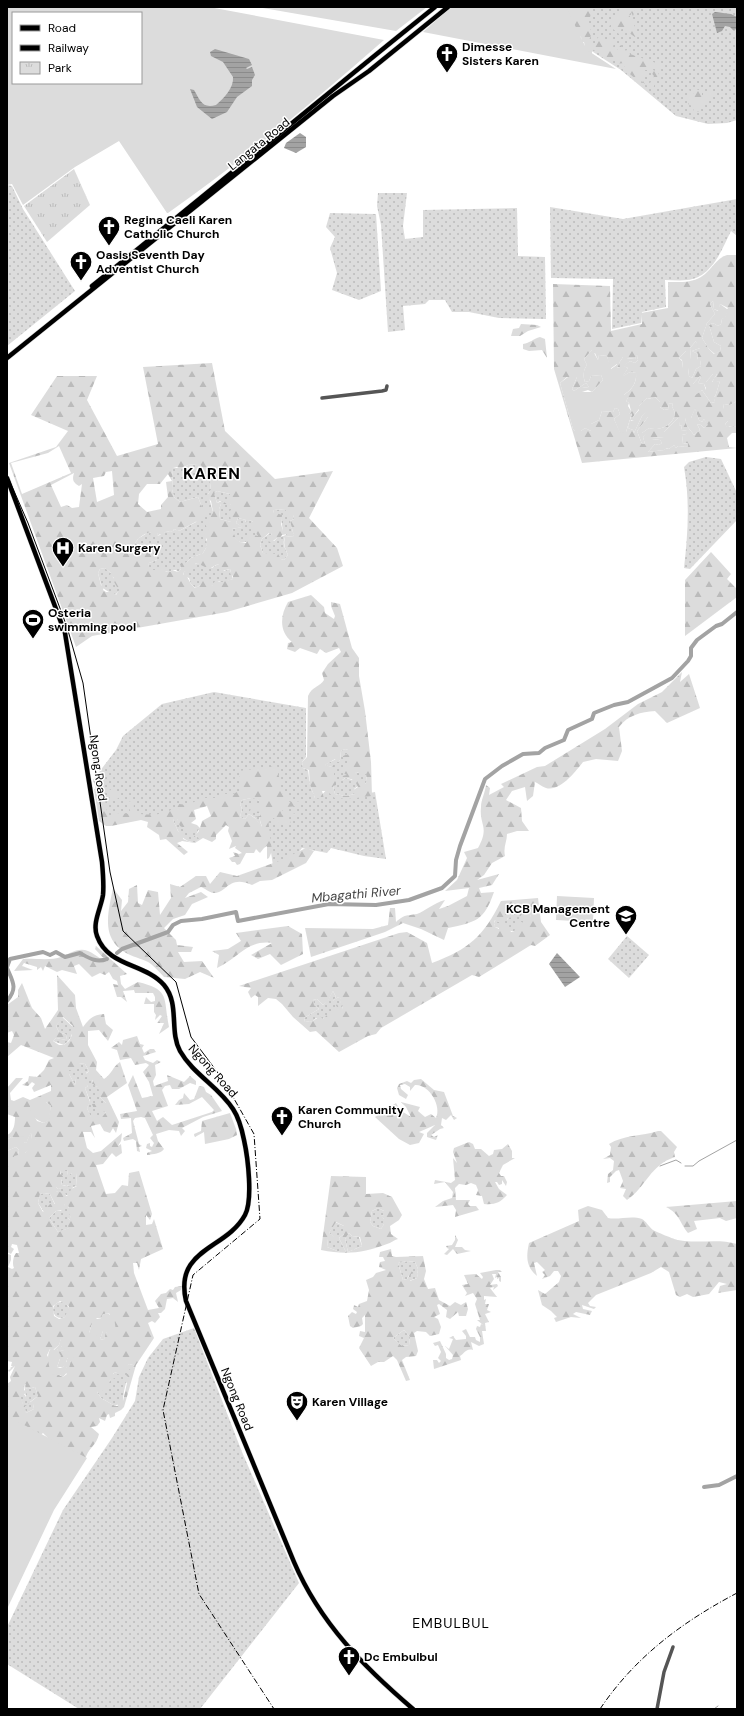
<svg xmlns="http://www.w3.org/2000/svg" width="744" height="1716" viewBox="0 0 744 1716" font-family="'DM Sans',sans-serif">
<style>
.grass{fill:url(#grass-dots)}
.forest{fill:url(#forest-firs);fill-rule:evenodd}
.park{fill:url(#park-tufts)}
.garden{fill:#dcdcdc;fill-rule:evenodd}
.water{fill:url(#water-rules)}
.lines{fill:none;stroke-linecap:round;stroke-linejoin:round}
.stream{stroke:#a3a3a3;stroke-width:1}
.river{stroke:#a3a3a3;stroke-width:4}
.major-casing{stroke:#dbdbdb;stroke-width:5.5}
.minor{stroke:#555;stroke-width:3.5}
.major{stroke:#000;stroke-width:4.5}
.tram{stroke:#000;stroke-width:1}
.rail{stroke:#000;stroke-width:1;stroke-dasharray:6 2 1 2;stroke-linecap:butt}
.labels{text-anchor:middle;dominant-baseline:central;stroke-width:3;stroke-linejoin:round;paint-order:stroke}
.poi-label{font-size:12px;font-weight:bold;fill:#000;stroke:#fff;text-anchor:start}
.street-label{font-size:12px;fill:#000;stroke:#fff}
.water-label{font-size:13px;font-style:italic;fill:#444;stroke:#fff}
.quarter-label{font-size:14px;letter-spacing:1px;fill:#000;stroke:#fff}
.district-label{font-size:16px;font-weight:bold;letter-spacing:1px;fill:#000;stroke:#fff}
</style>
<defs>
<pattern id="grass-dots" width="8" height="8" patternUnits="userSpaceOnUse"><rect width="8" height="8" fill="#dcdcdc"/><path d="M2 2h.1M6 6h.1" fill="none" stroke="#bbb" stroke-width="1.8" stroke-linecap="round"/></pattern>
<pattern id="forest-firs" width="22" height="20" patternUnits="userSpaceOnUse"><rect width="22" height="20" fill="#dcdcdc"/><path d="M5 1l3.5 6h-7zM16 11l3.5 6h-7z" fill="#bbb"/></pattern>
<pattern id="park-tufts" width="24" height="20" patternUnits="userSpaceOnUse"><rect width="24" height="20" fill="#dcdcdc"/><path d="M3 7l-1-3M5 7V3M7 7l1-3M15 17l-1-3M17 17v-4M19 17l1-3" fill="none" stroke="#bbb"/></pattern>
<pattern id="water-rules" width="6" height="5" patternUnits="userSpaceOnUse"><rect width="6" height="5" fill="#a3a3a3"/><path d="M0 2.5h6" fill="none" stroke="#8b8b8b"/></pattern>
</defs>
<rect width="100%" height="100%" fill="#fff"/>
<g class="grass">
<path d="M 568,7 L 737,7 L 737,120 L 727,123 L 708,124 L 676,116 L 621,70 L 590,50 Z"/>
<path d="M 7,185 L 12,186 L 23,209 L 75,291 L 7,346 Z"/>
<path d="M 378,193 L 407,193 L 403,226 L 405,239 L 423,237 L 423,210 L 517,208 L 518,256 L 545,257 L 546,319 L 499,318 L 469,312 L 452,312 L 445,300 L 429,300 L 425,304 L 403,306 L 405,330 L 388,332 L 381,225 L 377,206 Z"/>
<path d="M 737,199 L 737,236 L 731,231 C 722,249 712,278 687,280 C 680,281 672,280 665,280 L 666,307 L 642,312 L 641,323 L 612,329 L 613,279 L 551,278 L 550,207 L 623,219 Z"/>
<path d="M 330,213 L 376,214 L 381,291 L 359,300 L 332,290 L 337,273 L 330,248 L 335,237 L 326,227 Z"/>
<path d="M 706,457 L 721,459 L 737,493 L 737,520 L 690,569 L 684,568 C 688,534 690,501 684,467 L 689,462 Z"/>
<path d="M 197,464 L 201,464 L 205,474 L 209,476 L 211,490 L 208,494 L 213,512 L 205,534 L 207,543 L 206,548 L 203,553 L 191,558 L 186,563 L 182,562 L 180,564 L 181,569 L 178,572 L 176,570 L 172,570 L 170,572 L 147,570 L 149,563 L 157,560 L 151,555 L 150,552 L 153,552 L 139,550 L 135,543 L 139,538 L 149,532 L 157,533 L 158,536 L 165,532 L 173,531 L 174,529 L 179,531 L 196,522 L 202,507 L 198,497 L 180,502 L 174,497 L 172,489 L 173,468 L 184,468 L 188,465 Z"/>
<path d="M 217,491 L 230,494 L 230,499 L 227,500 L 231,505 L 231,522 L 220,519 L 219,509 L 221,504 L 226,504 L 220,501 L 217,503 L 214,493 Z"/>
<path d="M 285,509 L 293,515 L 294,519 L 290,521 L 294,536 L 285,537 C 282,544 285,548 288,555 L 284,560 L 263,553 L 260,545 L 262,539 L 270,533 L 272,534 L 269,538 L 274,541 L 277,538 L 286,535 L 287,531 L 283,532 L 281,518 L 273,512 L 274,510 Z"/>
<path d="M 238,518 L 246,520 L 245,522 L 250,520 L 253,522 L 255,531 L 258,536 C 246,543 235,548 232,529 L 242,527 L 236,523 Z"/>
<path d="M 197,563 L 212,568 L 218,564 L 224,571 L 230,569 L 233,579 L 222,583 L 219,581 L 212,586 L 201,584 L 196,588 L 191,584 L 189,578 L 183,576 L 184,572 Z"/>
<path d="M 105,568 L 111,573 L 117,586 L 121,586 L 121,589 L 115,595 C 100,587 103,590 98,573 L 100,569 Z"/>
<path d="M 214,692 L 306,708 L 306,757 L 302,762 L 303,768 L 308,770 L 310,785 L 315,798 L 321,796 L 327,789 L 336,797 L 349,797 L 375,792 L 386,859 L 364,856 L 331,848 L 327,853 L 302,848 L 298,853 L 273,866 L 266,817 L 283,799 L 242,794 L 168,817 L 106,819 L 93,780 L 116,750 L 123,736 L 162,704 Z"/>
<path d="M 345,749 L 348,750 L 348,754 L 345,755 L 350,759 L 348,775 L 342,780 L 346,778 L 352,780 L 356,772 L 366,774 L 367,781 L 365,784 L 361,784 L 354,789 L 355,794 L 346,796 L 335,794 L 333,786 L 334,766 L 332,767 L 324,765 L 336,759 L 338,762 L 340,760 L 341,751 Z"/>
<path d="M 251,798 L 256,798 L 259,801 L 260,816 L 257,816 L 259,817 L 262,828 L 255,818 L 249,814 L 245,819 L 240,817 L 242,809 L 240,804 L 242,800 Z"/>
<path d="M 174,818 L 177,819 L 184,828 L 199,829 L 195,837 L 196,836 L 200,838 L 196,842 C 182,843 178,831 173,820 Z"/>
<path d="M 516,907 L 520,912 L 531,915 L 530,917 L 515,932 L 495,927 L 494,923 L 496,919 L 498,922 C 503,920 504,915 504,910 L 507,911 L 507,920 Z"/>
<path d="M 627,936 L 649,955 L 629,978 L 608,959 Z"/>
<path d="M 333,991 L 336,997 L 333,1001 L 338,997 L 342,999 L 340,1003 L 343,1005 L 342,1009 L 337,1009 L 323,1019 L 316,1018 L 313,1021 L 305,1022 L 304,1018 L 319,1009 L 314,1005 L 313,1000 L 317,999 L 323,1005 L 328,1000 Z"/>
<path d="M 62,1017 L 73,1027 C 72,1036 71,1039 64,1045 L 53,1041 L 56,1038 L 66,1040 L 67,1035 L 59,1032 L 56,1026 Z"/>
<path d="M 79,1063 L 85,1064 L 89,1071 L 86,1073 L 93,1079 L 92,1084 C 100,1087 100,1089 100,1097 L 107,1104 L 103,1107 L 106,1112 L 102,1117 L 91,1118 L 87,1108 L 90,1101 L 85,1088 L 88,1086 L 76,1079 L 75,1085 L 69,1074 L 69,1070 Z"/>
<path d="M 60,1170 L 67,1170 L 68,1175 L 72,1173 L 76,1173 L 77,1186 L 73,1187 L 69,1196 L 56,1191 L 56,1187 L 58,1189 L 70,1186 L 62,1185 Z"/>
<path d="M 44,1193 L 50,1194 L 55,1205 L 44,1212 L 38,1203 L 40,1194 Z"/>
<path d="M 65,1204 L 68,1204 L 71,1218 L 68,1218 L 70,1220 L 70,1228 L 58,1232 L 49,1218 L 56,1211 L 61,1211 Z"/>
<path d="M 378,1208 L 384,1211 L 384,1215 L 381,1216 L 384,1219 L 384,1224 L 381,1229 L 373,1226 L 370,1222 L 372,1211 Z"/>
<path d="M 335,1222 L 344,1226 L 344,1234 L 339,1238 L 346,1252 L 340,1252 L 327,1247 L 328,1239 L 335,1238 L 329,1233 Z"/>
<path d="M 349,1233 L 352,1236 L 359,1237 L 362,1246 L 348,1252 L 345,1239 Z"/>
<path d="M 408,1261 L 415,1262 L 418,1269 L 417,1278 L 409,1281 L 411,1271 L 407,1279 L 403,1280 L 398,1263 Z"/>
<circle cx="61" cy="1310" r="8"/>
<path d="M 194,1328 L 242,1452 L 299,1583 L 200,1709 L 79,1709 L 7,1664 L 7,1627 L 63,1510 L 112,1438 L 135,1401 L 139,1377 L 148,1358 L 163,1339 Z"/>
<path d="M 404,1330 L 410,1337 L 409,1345 L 402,1346 L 393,1338 Z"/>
<path d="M 129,1364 L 133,1365 L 134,1367 C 128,1371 123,1393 123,1401 L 115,1406 L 101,1398 L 97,1392 L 109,1382 L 114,1373 L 117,1372 L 118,1374 Z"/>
<path d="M 24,1384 L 26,1384 L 25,1388 L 28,1389 L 35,1387 L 38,1396 L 30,1402 L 33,1404 L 34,1409 L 26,1413 L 19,1394 L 26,1397 Z"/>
</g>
<g class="forest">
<path d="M 561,7 L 600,7 L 593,8 L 588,23 L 592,33 L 589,40 L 590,43 L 595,43 L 598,37 L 614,42 L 613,47 L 616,51 L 621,45 L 622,51 L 628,50 L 630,54 L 662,65 L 659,67 L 652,67 L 653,70 L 658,72 L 660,78 L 655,82 L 653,90 L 641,81 L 644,80 L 649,85 L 654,76 L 649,70 L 645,70 L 643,78 L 637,80 L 624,69 L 624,63 L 616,64 L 615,61 L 611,61 L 592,49 L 592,56 L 586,52 L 584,42 L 582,42 L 581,37 L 579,36 Z"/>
<path d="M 625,7 L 636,7 L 633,16 L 631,12 L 629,15 L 639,35 L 635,37 L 622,28 L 619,34 L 613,29 L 615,24 L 611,23 L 609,27 L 607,26 L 608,20 L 614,21 L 616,15 Z"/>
<path d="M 688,87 L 691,94 L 694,93 L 695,89 L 702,91 L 702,95 L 708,95 L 710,90 L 714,94 C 710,103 701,103 699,112 L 693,112 L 694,107 L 688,104 Z"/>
<path d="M 727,255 L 737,255 L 737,401 L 730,405 L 724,404 L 723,409 L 728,409 L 728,416 L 732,421 L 728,421 L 725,424 L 727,427 L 737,426 L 737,433 L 732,433 L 727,438 L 729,447 L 737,448 L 582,463 L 554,369 L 553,284 L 610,286 L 611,331 L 642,324 L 641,313 L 668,308 L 668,282 C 679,282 691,283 701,277 C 712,270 716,258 727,255 ZM 713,301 L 714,309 L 719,311 L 720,304 L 728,308 L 725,317 L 722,319 L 721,324 L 718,326 L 713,323 L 709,325 L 714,342 L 721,346 L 720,351 L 714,354 L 709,349 L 702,338 L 707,323 L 715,314 L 710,304 ZM 696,341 L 697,348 L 700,348 L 692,351 L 698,354 L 697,360 L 700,360 L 701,366 L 696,369 L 692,378 L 689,376 L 688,368 L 683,368 L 682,361 L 679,358 L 686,351 L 686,359 L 691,359 L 690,348 ZM 592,350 L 594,350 L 593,355 L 595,353 L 598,360 L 599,355 L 607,356 L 610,369 L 617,364 L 616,368 L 620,367 L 621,365 L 619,363 L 623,357 L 624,357 L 624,362 L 627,358 L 635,359 L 637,355 L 638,360 L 635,363 L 630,361 L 623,366 L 628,368 L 622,377 L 630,372 L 636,373 C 637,384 631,390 624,395 L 623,397 L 628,398 L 626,401 L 629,403 L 631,411 L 628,416 L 632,414 L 626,432 L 620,432 L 614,419 L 620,414 L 618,409 L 615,408 L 613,412 L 602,411 L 599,420 L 591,424 L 591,431 L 585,428 L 581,431 L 575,431 L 573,429 L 560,383 L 567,377 L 577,377 L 572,389 L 574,391 L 586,383 L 589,387 L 582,388 L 582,392 L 588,390 L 592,392 L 603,380 L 601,375 L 591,376 L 589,381 L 585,382 C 583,377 583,370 587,365 L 584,359 ZM 713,374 L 717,374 L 716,376 L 714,378 L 712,383 L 720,381 L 715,397 L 713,395 L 715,402 L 711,403 L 702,390 L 693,396 L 693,384 L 700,376 L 701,377 L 698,383 L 704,384 L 707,390 L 706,382 ZM 655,397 L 660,402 L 660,407 L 664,410 L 669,409 L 668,404 L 673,403 L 672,407 C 682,420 661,433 649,428 L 642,433 L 647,433 L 643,437 L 645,444 L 642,444 L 637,431 L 648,417 L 648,409 L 642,416 L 634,433 L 633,430 L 628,428 L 631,420 L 635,420 L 633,417 L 639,409 L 639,406 L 647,398 L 652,399 ZM 695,409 L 699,420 L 702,422 L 704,419 L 707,425 L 704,428 L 701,425 L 697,424 L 700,430 L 694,435 L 687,426 L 685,418 L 691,418 ZM 678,418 L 680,418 L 679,426 L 682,425 L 681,430 L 687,431 L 686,434 L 682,435 L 683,444 L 687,443 L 688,447 L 678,446 L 676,448 L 674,445 L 669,449 L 665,448 L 664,450 L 648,452 L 655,444 L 659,445 L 662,443 L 660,440 L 652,439 L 652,437 L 664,438 L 664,432 Z"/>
<path d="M 521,324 L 537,325 L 541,327 L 528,331 L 520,336 L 511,336 L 513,329 L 519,328 Z"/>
<path d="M 540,337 L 545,339 L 547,358 L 542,350 L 529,351 L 523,349 L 523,344 C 530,343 533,339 540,337 Z"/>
<path d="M 212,363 L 225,431 L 275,479 L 333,471 L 309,518 L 337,548 L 343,566 L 292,593 L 227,612 L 92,636 L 76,647 L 9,463 L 56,447 L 68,431 L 31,415 L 57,376 L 97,376 L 87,400 L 117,456 L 158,444 L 143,367 ZM 59,446 L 71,473 L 22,494 L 11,463 L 48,453 ZM 197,464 L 201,465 L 205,474 L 209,476 L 211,490 L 206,497 L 211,501 L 213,512 L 203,531 L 204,537 L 207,539 L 206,548 L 203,553 L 191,558 L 186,563 L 183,561 L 180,564 L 181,569 L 178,572 L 172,570 L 170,572 L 166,572 L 164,569 L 160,567 L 155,570 L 148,570 L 149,563 L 157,560 L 154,555 L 151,555 L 150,552 L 153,552 L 151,549 L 148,549 L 148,551 L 146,549 L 145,551 L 139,550 L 140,547 L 135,543 C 138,538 145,533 151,532 L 150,535 L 153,536 L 157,533 L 158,536 L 160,534 L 162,536 L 165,532 L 173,531 L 174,529 L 179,531 L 208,515 L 209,510 L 208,508 L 202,507 L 198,497 L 180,502 L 174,497 L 172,489 L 173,468 L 177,467 L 180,469 L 188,465 ZM 112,471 L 114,495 L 97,502 L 93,478 L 104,476 L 106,472 ZM 74,473 C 72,480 73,482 79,486 L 82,484 L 79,507 L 72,508 L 67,505 L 61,507 L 51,485 ZM 168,474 L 172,481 L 166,482 L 168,497 L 161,505 L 161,509 L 147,512 L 138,504 L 139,494 L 147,484 L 160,484 ZM 217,491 L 230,494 L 230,499 L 227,499 L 227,503 L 231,505 L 231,510 L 227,513 L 230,515 L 231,522 L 220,519 L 219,509 L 221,504 L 227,504 L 222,501 L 217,503 L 214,493 ZM 285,509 L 289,516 L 293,515 L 294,519 L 290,521 L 294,536 L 285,537 C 283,545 285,548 288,555 L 284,560 L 281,559 L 278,554 L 263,553 L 260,545 L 262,539 L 269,533 L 272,534 L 265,541 L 270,543 L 277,538 L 279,539 L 282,535 L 288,534 L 287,531 L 283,531 L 281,524 L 282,515 L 273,512 L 274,510 ZM 238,518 L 246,520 L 245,523 L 250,520 L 253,522 L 253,529 L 258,536 L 250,534 L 246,543 L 240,542 L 236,539 L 232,529 L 243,527 L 236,523 ZM 197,563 L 209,569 L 218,564 L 222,571 L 230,569 L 231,572 L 230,574 L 233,576 L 233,579 L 222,582 L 215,581 L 212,586 L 208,580 L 202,581 L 199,586 L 195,588 L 191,584 L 186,575 L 183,575 L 184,572 L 195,568 L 195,564 ZM 105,568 L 111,573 L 110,575 L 114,578 L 113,580 L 117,587 L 121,587 L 116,595 L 113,592 L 106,592 L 103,590 L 104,587 L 101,585 L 98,573 L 100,569 Z"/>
<path d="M 711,552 L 731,574 L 727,579 L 737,589 L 737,597 L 685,636 L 685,580 Z"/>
<path d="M 311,595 L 324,607 L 325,613 L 334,619 L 335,616 L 331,606 L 331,602 L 340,604 L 352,648 L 359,658 L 359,676 L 365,711 L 371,762 L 372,796 C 362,796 349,801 340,798 L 337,800 L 327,791 L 322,791 L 324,799 L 315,798 L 310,785 L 309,770 L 303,768 L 302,762 L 307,757 L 308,696 C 312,686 320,687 324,680 L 322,673 L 328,664 L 341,652 L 339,648 L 326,653 L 320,649 L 317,654 L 300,648 L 295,652 L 287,649 L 288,643 L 292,642 C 279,631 280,616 288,602 ZM 345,749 L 348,750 L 348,754 L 343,756 L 343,759 L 350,759 L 347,765 L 344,764 L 343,773 L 347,775 L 342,776 L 340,780 L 346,778 L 355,780 L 356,772 L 358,772 L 360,775 L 366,774 L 367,781 L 365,784 L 362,784 L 361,779 L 359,779 L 356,783 L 358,787 L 350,792 L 355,794 L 346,796 L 335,794 L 333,786 L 336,785 L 336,780 L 334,778 L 334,765 L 332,767 L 325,765 L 335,759 L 338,762 L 340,760 L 341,751 Z"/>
<path d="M 682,672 L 680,682 L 689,674 L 700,708 L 667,723 L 655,711 C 641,712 628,715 619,727 L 622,751 L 618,761 L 596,759 L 583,762 C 576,771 560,792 546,788 C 542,787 538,783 535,782 L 533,796 L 527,801 L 525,787 L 512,791 L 506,800 L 521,808 L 522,821 L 529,831 L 517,831 L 507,834 C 507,842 503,847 505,856 L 492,863 L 484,875 L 477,880 L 499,874 L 492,885 L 479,888 L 481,893 L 494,892 C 484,921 476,922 448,928 L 444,940 L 421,929 L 403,923 L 385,932 L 311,957 L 305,928 L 373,929 L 388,925 L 390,908 L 395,908 L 396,922 C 405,914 406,916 417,914 C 425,911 434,903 445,900 L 439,909 L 448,906 L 467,896 L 469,888 L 445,891 L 457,880 L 467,858 L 464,852 L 478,848 C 490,826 479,826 481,807 C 481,800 485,793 486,785 L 490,788 L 489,795 L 504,787 L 501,784 L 537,767 L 545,766 L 605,729 L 638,704 L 662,692 Z"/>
<path d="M 277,766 L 282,793 L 289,795 L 287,802 L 305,801 L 300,806 L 286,807 L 281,812 L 282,815 L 285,812 L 298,814 L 287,818 L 291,822 L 286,825 L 283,820 L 277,824 L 274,818 L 268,819 L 272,851 L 269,858 L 267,859 L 267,846 L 264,848 L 260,853 L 256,849 L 254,853 L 246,853 L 240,864 L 237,865 L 235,862 L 232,862 L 229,858 L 235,856 L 233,852 L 239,854 L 242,853 L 235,848 L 236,846 L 229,849 L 232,841 L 228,831 L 229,827 L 226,825 L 216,835 L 216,839 L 212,842 L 203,838 L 195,843 L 182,841 L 177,843 L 188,852 L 184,855 L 166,839 L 160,840 L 159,835 L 147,827 L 148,822 L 141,820 L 111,826 L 106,826 L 99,821 L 94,789 C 106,785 112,790 120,797 L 114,801 L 109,799 L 111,794 L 103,791 L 108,816 L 116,813 L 131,814 L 129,807 L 124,803 L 131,801 L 139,814 C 157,815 165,816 179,804 L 187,805 L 203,798 L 218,798 L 224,794 L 233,794 L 239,791 L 239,771 ZM 251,798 L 256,799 L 259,801 L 259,805 L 252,805 L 250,811 L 253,813 L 260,813 L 260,816 L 254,816 L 259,817 L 262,827 L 256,819 L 249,814 L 245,819 L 240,817 L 242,809 L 240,804 L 242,800 ZM 207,806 L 211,816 L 202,821 L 200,828 L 197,825 L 191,823 L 196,819 L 194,810 ZM 174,819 L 177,819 L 180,826 L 184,828 L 186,832 L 199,829 L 199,831 L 192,839 L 194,840 L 196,836 L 199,838 L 196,842 L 190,842 L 183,839 L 184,836 L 178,831 L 173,820 Z"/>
<path d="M 306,848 L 314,851 L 306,863 L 272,880 L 260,881 L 252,885 C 228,874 227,894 213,893 C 209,892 204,888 201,887 L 189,893 L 185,898 L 201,892 L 208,897 L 192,904 L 185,915 L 173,919 L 164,928 L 176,940 L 177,945 L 193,947 L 191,952 L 178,952 L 184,962 L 202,961 L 214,978 L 200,972 L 185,979 L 164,977 C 160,973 156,968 151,964 C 145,959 135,958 128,954 C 100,940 108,913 113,888 L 122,900 L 121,911 L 128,902 L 129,889 L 137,885 L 138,903 L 142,905 L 148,890 L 158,892 L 160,915 L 171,898 L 170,884 L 180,887 L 196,876 L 206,876 L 210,884 L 220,872 L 237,876 L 279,861 Z"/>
<path d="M 538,898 L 541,922 L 550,935 L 535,946 L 531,945 L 479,977 L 472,975 L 381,1028 L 376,1034 L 368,1036 L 339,1052 L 316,1031 L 310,1032 L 293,1017 L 282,1004 L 276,999 L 268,998 L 258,1006 L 258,997 L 255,995 L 251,998 L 248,992 L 251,988 L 239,986 L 399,933 L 407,932 L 427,943 L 432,963 C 469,949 483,937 501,901 ZM 516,907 L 518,915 L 521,916 L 521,912 L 523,915 L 531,915 L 530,917 L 525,917 L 524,923 L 519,921 L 517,922 L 514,932 L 511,932 L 509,928 L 506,929 L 503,925 L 499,925 L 499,929 L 495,927 L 494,923 L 495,920 L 498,922 L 504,920 L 504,911 L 507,912 L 506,921 L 508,918 L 513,917 L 515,912 L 514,909 ZM 333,991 L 336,997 L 332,1003 L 338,997 L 341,999 L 340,1003 L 336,1005 L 337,1007 L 343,1005 L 342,1009 L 333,1009 L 323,1019 L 320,1016 L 313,1021 L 305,1022 L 304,1018 L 319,1009 L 314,1005 L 313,1000 L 317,999 L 323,1005 L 328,1001 Z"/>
<path d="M 288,926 L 302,934 L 303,954 L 281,965 L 270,954 L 258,959 L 251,955 L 272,943 C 248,939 236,960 217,968 L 219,955 L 212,951 L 228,949 L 241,941 L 236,933 Z"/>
<path d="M 96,946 L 127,974 L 120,976 L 121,984 L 125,989 L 138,982 C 171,990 163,998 169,1027 L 159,1034 L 164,1023 L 157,1023 L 162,1016 L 160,1015 L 155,1020 L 156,1015 L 154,1012 L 154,1004 L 144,1004 L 146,997 L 151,1002 L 155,1001 L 155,997 L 153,993 L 135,993 L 134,990 L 123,991 L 127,1002 L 121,997 L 117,997 L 113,984 L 118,985 L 117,981 L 113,979 L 109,972 L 105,975 L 100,973 L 92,977 L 79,964 L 74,966 L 77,974 L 62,970 L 57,972 L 45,966 L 43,971 L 41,967 L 37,970 L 37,967 L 24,963 L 22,966 L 33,970 L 14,971 L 23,959 C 33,958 51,961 61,957 C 69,954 78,947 88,951 C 92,952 100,959 107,962 L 95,949 Z"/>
<path d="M 57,975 L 75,995 L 76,1008 L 83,1027 C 90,1018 93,1015 104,1014 L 106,1024 L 113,1030 L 108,1041 L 99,1030 L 88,1031 L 88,1045 L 97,1062 L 96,1070 L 104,1079 C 112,1074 113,1066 120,1062 L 127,1083 L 107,1097 L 119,1122 L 116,1133 L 113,1128 L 110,1133 L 104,1131 L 100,1124 L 91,1126 L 95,1138 L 91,1132 L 83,1132 L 87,1148 L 93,1153 L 101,1151 L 122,1133 L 121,1141 L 118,1146 L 121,1144 L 122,1153 L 116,1157 L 112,1153 L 103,1164 L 96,1165 L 106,1194 L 115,1193 L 122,1185 L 128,1186 L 129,1173 L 139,1171 L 152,1214 L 150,1220 L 146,1215 L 146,1225 L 152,1224 L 154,1219 L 163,1249 L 141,1259 L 139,1270 L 137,1263 L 133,1263 L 134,1273 L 148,1310 L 159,1308 L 155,1301 L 161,1294 L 166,1293 L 170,1289 L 173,1290 L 175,1287 L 182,1286 L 181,1290 L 176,1293 L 178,1302 L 173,1298 L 167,1299 L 165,1309 L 161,1313 L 158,1313 L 160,1317 L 155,1323 L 152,1321 L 148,1323 L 154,1338 L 136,1365 L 124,1407 L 121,1410 L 115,1413 L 115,1416 L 110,1418 L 109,1414 L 107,1415 L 105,1421 L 99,1418 L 100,1422 L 97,1426 L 91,1427 L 99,1434 C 97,1445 87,1449 85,1460 L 56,1450 L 48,1438 L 43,1433 L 31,1443 L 7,1424 L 7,1384 L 11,1381 L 10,1377 L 15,1366 L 9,1372 L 8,1370 L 11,1369 L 10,1368 L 13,1366 L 11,1366 L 12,1362 L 7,1361 L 7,1260 L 8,1254 L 11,1255 L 11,1260 L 8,1267 L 12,1269 L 14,1268 C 12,1264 13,1257 16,1253 L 19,1253 L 17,1245 L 12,1244 L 11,1247 L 14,1249 L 11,1254 L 7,1252 L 7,1151 L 16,1147 L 19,1150 L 18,1155 L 25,1153 L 36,1139 L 32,1139 L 31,1133 L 26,1143 L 11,1137 L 7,1140 L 7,1135 C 14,1132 15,1124 15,1117 L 7,1114 L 7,1088 L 16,1078 L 23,1078 L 10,1093 L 11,1100 L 14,1101 L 23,1097 L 30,1100 L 51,1091 L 51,1085 L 34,1092 L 32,1088 L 35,1084 L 32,1082 L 28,1086 L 22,1085 L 28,1081 L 29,1076 L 37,1077 L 44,1070 L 49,1060 L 54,1058 L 21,1045 L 7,1057 L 7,1042 L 11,1043 L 14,1035 L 12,1031 L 7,1033 L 7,1005 L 18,997 L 18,990 L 22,983 L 32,1008 L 41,1018 L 45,1029 L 58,1010 ZM 63,1017 L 73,1026 L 70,1032 L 72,1035 L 69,1041 L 64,1045 L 59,1045 L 53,1041 L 56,1038 L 66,1040 L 67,1035 L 59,1032 L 56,1026 ZM 79,1063 L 85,1064 L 89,1071 L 86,1074 L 93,1080 L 92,1084 C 101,1087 98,1090 100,1097 L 106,1103 L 92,1104 L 94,1109 L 102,1108 L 99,1111 L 106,1112 L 102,1117 L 91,1117 L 87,1108 L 90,1102 L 85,1088 L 88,1086 L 81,1079 L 76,1079 L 75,1085 L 69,1074 L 69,1070 L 74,1071 L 79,1068 ZM 46,1102 L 51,1106 L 48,1120 L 44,1123 L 37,1121 L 35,1117 L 39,1103 ZM 60,1170 L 67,1170 L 68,1176 L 72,1173 L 76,1173 L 77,1186 L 71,1189 L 69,1195 L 66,1196 L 65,1191 L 63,1193 L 56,1191 L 56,1187 L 58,1189 L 71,1187 L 62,1185 L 61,1181 L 63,1176 L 60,1174 ZM 44,1193 L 50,1194 L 55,1204 L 50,1204 L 43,1212 L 38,1203 L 40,1194 ZM 65,1204 L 68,1205 L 69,1208 L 67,1209 L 71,1218 L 68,1218 L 70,1220 L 68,1221 L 67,1224 L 69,1228 L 58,1232 L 49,1218 L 56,1211 L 63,1210 ZM 60,1301 L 69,1306 L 65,1317 L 59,1319 L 54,1316 L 53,1306 ZM 107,1313 L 110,1314 L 110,1335 L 105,1331 L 104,1340 L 100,1339 L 103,1331 L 89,1333 L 92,1324 L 97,1318 L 102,1319 L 102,1315 ZM 61,1339 L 62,1346 L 59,1350 L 64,1351 L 65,1353 L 64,1356 L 64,1353 L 57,1349 L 60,1359 L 57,1367 L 63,1367 L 66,1364 L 67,1358 L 71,1361 L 64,1371 L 67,1374 L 63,1377 L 55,1373 L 50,1368 L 50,1361 L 47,1355 L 50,1349 L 53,1350 L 59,1345 ZM 129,1364 L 133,1365 L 134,1367 L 127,1371 L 129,1373 L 126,1375 L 128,1377 L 124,1381 L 127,1383 L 123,1401 L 120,1400 L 117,1403 L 118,1406 L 115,1406 L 101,1398 L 97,1392 L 107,1390 L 110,1380 L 115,1378 L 116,1375 L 113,1374 L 114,1373 L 117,1372 L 117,1374 L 122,1375 ZM 24,1384 L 26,1384 L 25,1388 L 28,1389 L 35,1387 L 38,1396 L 28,1404 L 33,1404 L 34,1409 L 26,1413 L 25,1406 L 27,1406 L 23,1404 L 20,1395 L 24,1398 L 26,1397 L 24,1394 L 28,1393 L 24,1390 Z"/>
<path d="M 137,1036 L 140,1044 L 144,1045 L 142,1048 L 144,1053 L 150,1049 L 154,1049 L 156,1052 L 143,1056 L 145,1060 L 153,1063 L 157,1060 L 161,1062 L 155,1065 L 156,1075 L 153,1081 L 154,1086 L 168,1081 L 167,1075 L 184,1082 L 190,1076 L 196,1081 L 196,1085 L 190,1083 L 179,1089 L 172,1089 L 170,1085 L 165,1086 L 162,1090 L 168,1106 L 152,1111 L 157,1121 L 163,1117 L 172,1125 L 212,1112 L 214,1110 L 202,1097 L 189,1104 L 175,1105 L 179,1100 L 183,1098 L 184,1093 L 190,1100 L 194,1099 L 199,1086 L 204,1087 L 206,1092 L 211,1095 L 222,1111 L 203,1117 L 182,1128 L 185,1131 L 181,1136 L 179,1131 L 169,1130 L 156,1134 L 158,1141 L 164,1149 C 160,1154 154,1154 147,1155 L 147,1153 L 152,1151 L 146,1148 L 147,1144 L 150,1143 L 150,1146 L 152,1147 L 154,1143 L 150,1138 L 153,1135 L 145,1118 L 141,1117 L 135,1118 L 133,1121 L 139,1144 L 142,1146 L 139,1147 L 140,1152 L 137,1151 L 136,1141 L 133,1139 L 124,1141 L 123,1138 L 132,1133 L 131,1118 L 121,1119 L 120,1114 L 137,1111 L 128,1085 L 133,1075 L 142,1098 L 153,1096 L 149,1082 L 143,1072 L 149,1065 L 146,1063 L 135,1065 L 131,1058 L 120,1060 L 117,1050 L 111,1048 L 119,1042 L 122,1045 L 123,1040 Z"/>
<path d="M 421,1079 L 434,1090 L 444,1092 L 453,1116 L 457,1118 L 454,1120 L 451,1115 L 446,1120 L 442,1118 L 441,1125 L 444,1128 L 440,1129 L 431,1135 L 434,1137 L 438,1135 L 436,1140 L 427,1137 L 427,1133 L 435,1125 L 419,1132 L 424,1134 L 419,1143 L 410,1145 L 399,1139 L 375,1117 L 396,1103 L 400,1110 L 411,1117 L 406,1107 L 401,1102 L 420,1107 L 418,1111 L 425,1117 L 431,1114 L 436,1118 C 442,1106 429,1084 415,1085 L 410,1091 L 410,1087 L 405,1084 L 400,1085 L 401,1089 L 408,1095 L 406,1099 L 399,1095 L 397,1088 L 399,1084 L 407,1081 L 411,1083 L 414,1080 Z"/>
<path d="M 230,1113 L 236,1129 L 237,1135 L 229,1139 L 205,1144 L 204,1132 L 195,1137 L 194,1134 L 201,1131 L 202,1121 Z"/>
<path d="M 658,1131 L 661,1131 L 677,1147 L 674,1152 L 675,1157 C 650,1165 646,1187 627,1200 L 623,1196 L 626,1189 L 620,1188 L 623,1181 L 619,1170 L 616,1171 L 610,1177 L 610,1182 L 607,1183 L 608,1174 L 613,1170 L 614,1161 L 610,1158 L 603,1159 L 610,1155 L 611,1147 L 609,1144 C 623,1135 642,1136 658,1131 Z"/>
<path d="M 469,1142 L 473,1144 L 475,1149 L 481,1149 L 489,1156 L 493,1154 L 494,1150 L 502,1149 L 508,1144 L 512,1151 L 512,1158 L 515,1158 L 503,1165 L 499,1173 L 501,1176 L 504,1176 L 507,1182 L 506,1186 L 502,1180 L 502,1184 L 499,1185 L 497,1182 L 495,1182 L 499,1189 L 507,1195 C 500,1203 494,1205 484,1204 L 482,1196 L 476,1195 L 478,1190 L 476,1185 L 471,1183 L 466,1185 L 459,1184 L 455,1188 L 456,1200 L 470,1200 L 468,1204 L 470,1206 L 476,1206 L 479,1210 L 455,1217 L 456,1210 L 453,1205 L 435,1207 L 443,1201 L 452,1198 L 453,1192 L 445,1182 L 434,1184 L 435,1180 L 451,1183 L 455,1180 L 453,1158 L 457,1163 L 453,1152 L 454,1148 Z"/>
<path d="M 331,1176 L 366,1177 L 366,1194 L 383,1193 L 392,1197 L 402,1215 L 399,1220 L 390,1226 L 391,1234 L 398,1239 C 394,1240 391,1243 387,1244 C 364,1253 346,1255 321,1250 ZM 378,1208 L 384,1211 L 384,1215 L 380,1216 L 384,1219 L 384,1224 L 381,1229 L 373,1226 L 370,1222 L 372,1211 ZM 336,1222 L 344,1226 L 344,1234 L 339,1238 L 346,1252 L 340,1252 L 327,1247 L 328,1239 L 334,1241 L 336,1238 L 329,1233 ZM 349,1233 L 352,1236 L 360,1237 L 362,1246 L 348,1252 L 345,1239 Z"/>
<path d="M 737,1201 L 737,1218 L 726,1221 L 720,1218 L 694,1221 L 697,1229 L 688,1233 C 679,1222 680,1214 666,1207 Z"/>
<path d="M 588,1206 L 602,1210 L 608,1218 C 619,1220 631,1215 642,1219 C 646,1221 649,1227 653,1230 C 654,1231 676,1240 678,1240 C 698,1244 718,1238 737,1244 L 737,1290 L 718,1293 L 720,1286 L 727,1284 L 719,1282 L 709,1294 L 693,1297 L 687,1294 L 680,1297 L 676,1295 L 669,1272 L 661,1267 L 651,1273 L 596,1295 L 588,1303 L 590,1306 L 596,1307 L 594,1309 L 582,1305 L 583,1309 L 592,1311 L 590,1315 L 576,1312 L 573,1314 L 581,1318 L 571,1317 L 556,1322 L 554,1318 L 557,1317 L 551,1311 L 542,1305 L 538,1290 L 545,1294 L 559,1282 L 561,1276 L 558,1271 L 554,1271 L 550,1276 L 542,1279 L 545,1275 L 542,1272 L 545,1270 L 537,1262 L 534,1263 L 537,1276 C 526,1267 526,1257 529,1243 L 579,1221 L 578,1210 Z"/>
<path d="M 455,1235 L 458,1240 L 455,1247 L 462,1247 L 465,1250 L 471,1251 L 457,1254 L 453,1249 L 447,1255 L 444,1254 L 449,1249 L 447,1248 L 446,1246 L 452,1245 L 455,1240 Z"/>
<path d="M 391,1249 L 392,1256 L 396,1257 L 423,1256 L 426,1271 L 424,1279 L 428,1289 L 435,1288 L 439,1300 L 450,1306 L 455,1302 L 461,1305 L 466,1302 L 468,1309 L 466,1316 L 459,1316 L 458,1312 L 450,1319 L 446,1317 L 447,1310 L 439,1304 L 437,1305 L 440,1314 L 434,1317 L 438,1319 L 441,1327 L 439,1334 L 430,1336 L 426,1332 L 417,1331 L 414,1333 L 418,1351 L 416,1356 L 406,1357 L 402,1360 L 410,1380 L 406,1381 L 397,1360 L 393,1356 L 384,1362 L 378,1362 L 371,1366 L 359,1348 L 364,1338 L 359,1336 L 360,1331 L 365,1332 L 365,1315 L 362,1318 L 363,1324 L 361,1326 L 353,1328 L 350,1326 L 348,1316 L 352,1312 L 356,1314 L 357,1312 L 353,1309 L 354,1305 L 358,1307 L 359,1304 L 367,1301 L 369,1290 L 366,1280 L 373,1277 L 376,1273 L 386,1270 L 379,1267 L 380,1262 L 385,1261 L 383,1257 L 379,1257 L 380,1252 ZM 408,1261 L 415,1262 L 418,1269 L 417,1278 L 410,1281 L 411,1274 L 414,1273 L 411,1271 L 407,1273 L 409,1276 L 407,1279 L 403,1280 L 398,1263 ZM 404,1330 L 410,1337 L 409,1345 L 402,1346 L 393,1338 Z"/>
<path d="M 496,1270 L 500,1270 L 502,1272 L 498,1272 L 501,1277 L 501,1282 L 499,1281 L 499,1278 L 497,1279 L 497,1277 L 495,1278 L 496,1274 L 492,1274 L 494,1279 L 490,1285 L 497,1284 L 498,1286 L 493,1290 L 494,1287 L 490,1288 L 497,1297 L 484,1296 L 484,1300 L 486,1299 L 485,1304 L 489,1304 L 487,1310 L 491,1312 L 485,1314 L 489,1322 L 485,1323 L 486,1331 L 482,1331 L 484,1344 L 479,1346 L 471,1342 L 473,1350 C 466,1348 465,1353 460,1356 L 461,1360 L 434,1369 L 433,1360 L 437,1360 L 439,1363 L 441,1361 L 438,1358 L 441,1352 L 438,1345 L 435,1346 L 433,1343 L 440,1341 L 446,1354 L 446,1358 L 449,1360 L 452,1359 L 453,1355 L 445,1346 L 449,1349 L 453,1339 L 449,1338 L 453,1336 L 456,1340 L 466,1339 L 466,1336 L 462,1331 L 466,1329 L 470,1337 L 475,1337 L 476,1340 L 480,1342 L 480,1337 L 476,1329 L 477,1326 L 480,1327 L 481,1324 L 483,1325 L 477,1320 L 480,1320 L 475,1304 L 477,1299 L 473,1293 L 465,1296 L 467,1293 L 462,1285 L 468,1284 L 464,1275 L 476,1274 L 482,1279 L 483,1277 L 480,1273 Z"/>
</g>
<path class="park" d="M 74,169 L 90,205 L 47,242 L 24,206 Z"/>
<g class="garden">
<path d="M 7,7 L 209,7 L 384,40 C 315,101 243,160 168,213 L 167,213 L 119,141 L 75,167 L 23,205 L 12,184 L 7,185 ZM 13,13 L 141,13 L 141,83 L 13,83 Z"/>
<path d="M 257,7 L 427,7 L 396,31 Z"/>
<path d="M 451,7 L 566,7 L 587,50 L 616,69 L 423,32 Z"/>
<path d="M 713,301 L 714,309 L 718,311 L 720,304 L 727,309 L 729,308 L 725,318 L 722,319 L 721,324 L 718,326 L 713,323 L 709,325 L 714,342 L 721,346 L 720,351 L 715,354 L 709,349 L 702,338 L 707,323 L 715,314 L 710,304 Z"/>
<path d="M 696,341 L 698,347 L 700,348 L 692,351 L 698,354 L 697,360 L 700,360 L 701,366 L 696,369 L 692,378 L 689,376 L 688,368 L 683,368 L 682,360 L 679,358 L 686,351 L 686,358 L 691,359 L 690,348 Z"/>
<path d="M 592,350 L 595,350 L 594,353 L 598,360 L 599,355 L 607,356 L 611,369 L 618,364 L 617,368 L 620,367 L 619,363 L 623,357 L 624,357 L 624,361 L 626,358 L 635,359 L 637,354 L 638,360 L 635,363 L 630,361 L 624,366 L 628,368 L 623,376 L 630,372 L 636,373 C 637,385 630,390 624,395 L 628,398 L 626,401 L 629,403 L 628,406 L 631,411 L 629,415 L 632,413 L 626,432 L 620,433 L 614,419 L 620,414 L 618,409 L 615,408 L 613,412 L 602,411 L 599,420 L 591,424 L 591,431 L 585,428 L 581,431 L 575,431 L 573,429 L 560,383 L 568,377 L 577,377 L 572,389 L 574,391 L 586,383 L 589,387 L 582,388 L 582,392 L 592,392 L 603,380 L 601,375 L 591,376 L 589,381 L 585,382 C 583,376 583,370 587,365 L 584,359 Z"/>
<path d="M 713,374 L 717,374 L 712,382 L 720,381 L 715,397 L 714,396 L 715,402 L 711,403 L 702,390 L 693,397 L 693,384 L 700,376 L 701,377 L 698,383 L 704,384 L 706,390 L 706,382 Z"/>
<path d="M 655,397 L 660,402 L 660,407 L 664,410 L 669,409 L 668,404 L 673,403 L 672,407 C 682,420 661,433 649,428 L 642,433 L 648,433 L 643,437 L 645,444 L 642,444 L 637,431 L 648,417 L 648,410 L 642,416 L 634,433 L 633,430 L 628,428 L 630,421 L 634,420 L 633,417 L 639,410 L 639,406 L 647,398 L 651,399 Z"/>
<path d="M 737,401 L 737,426 L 730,426 L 727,428 L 725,424 L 728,421 L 731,421 L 727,416 L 728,409 L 723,409 L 724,404 L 730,405 Z"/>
<path d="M 695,408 L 699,420 L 702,422 L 704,419 L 708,425 L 704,428 L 701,425 L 697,424 L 700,430 L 694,435 L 687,426 L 685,418 L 691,418 Z"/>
<path d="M 678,418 L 681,418 L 679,426 L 682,425 L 681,430 L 688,431 L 686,434 L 682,435 L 683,444 L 688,443 L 688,447 L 678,446 L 676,448 L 674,445 L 669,449 L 666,448 L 664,450 L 648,452 L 655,444 L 659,445 L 662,443 L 660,440 L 652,439 L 652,437 L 664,438 L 664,432 Z"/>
<path d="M 557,896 L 594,898 L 593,922 L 556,920 Z"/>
<path d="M 35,1101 L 46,1102 L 51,1106 L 49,1120 L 44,1123 C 35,1120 31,1115 30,1106 Z"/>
<path d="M 31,1132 L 32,1139 L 36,1139 L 34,1149 L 29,1149 L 25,1153 L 26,1158 L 15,1161 L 14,1156 L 18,1155 L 19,1150 L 16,1147 L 7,1151 L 7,1140 L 11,1137 L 15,1138 L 24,1136 L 26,1138 L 24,1142 L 26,1143 Z"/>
<path d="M 107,1313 L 114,1317 L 116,1331 L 112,1332 L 110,1336 L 106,1332 L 104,1340 L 100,1339 L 103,1331 L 95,1336 L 89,1333 L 92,1324 L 91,1319 L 101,1319 L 102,1315 Z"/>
<path d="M 61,1338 L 65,1338 L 68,1341 L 66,1345 L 62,1346 L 60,1350 L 64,1351 L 65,1348 L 69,1351 L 64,1357 L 63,1354 L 57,1349 L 61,1356 L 57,1367 L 60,1368 L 63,1367 L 67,1361 L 65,1358 L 71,1359 L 73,1357 L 75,1360 L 71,1361 L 69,1368 L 67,1367 L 65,1371 L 67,1369 L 68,1371 L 63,1377 L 60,1375 L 51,1374 C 49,1365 45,1354 52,1347 L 54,1350 L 59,1345 Z"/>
<path d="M 7,1416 L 87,1458 L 54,1510 L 7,1609 Z"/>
</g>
<g class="water">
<path d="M 715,12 L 731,14 L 737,17 L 737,29 L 733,30 L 730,27 L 725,26 L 722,31 L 717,33 L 712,14 Z"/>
<path d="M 215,49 L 249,59 L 252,65 L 246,68 L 247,69 L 252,67 L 255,75 L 252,80 L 252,86 L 237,97 L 227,112 L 212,119 L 197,107 L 190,89 L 194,90 C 200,100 202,109 216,105 C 224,98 234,88 233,77 L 223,62 L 211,56 L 210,52 Z"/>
<path d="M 300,133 L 306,137 L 306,147 L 296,153 L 284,148 L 286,143 Z"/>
<path d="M 557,953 L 580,977 L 565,987 L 549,964 Z"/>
</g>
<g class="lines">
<g class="stream">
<path d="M 660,1166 L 676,1160 L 681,1163"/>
<path d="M 685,1166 L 693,1166 L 699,1161 L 737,1140"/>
<path d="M 714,1709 L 718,1706"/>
</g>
<g class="river">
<path d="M 117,953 L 122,949 L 168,932 L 173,925 L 181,921 L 202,919 L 236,912 L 238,921 L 329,904 L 376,905 L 409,900 L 442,888 L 455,876 L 456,860 L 460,846 L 485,779 L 502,766 L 523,754 L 539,753 L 545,748 L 564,740 L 568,730 L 592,719 L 594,713 L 614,705 L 628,702 L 672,678 L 688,661 L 691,656 L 691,648 L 697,640 L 716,626 L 722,624 L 737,612"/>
<path d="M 7,967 L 10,959 L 43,952 L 50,955 L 56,952 L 65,957 L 80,953 C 89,958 96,963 107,959"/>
<path d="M 7,968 C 13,982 18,988 7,1001"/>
<path d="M 704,1487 L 719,1485 L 737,1476"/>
</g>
<g class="major-casing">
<g id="major">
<path d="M 92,286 C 207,194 320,99 435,7"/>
<path d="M 7,358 L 333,96 L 369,71 L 448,7"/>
<path d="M 7,478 L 65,633 L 102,862 C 103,873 104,884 103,895 C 101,908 92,923 97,936 C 108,967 145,963 164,985 C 180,1004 169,1031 180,1051 C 193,1074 219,1087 233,1109 C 239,1118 242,1130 244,1140 C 248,1158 253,1200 245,1215 C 226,1250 174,1248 186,1301 L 294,1562 C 320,1623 364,1667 413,1709"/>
</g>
</g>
<g class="minor">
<path d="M 322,398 L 382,391 L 386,390 L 387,386"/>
<path d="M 657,1709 L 664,1672 L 673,1647"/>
</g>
<use href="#major" class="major"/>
<path class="tram" d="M 7,475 L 28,523 L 67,627 L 83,683 L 110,872 L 123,931 L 176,982 L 191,1037 L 224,1081"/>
<g class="rail">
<path d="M 224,1081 L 254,1134 L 260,1219 L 193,1275 L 163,1410 L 199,1594 L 274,1709"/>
<path d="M 600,1709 C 635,1657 682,1622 737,1593"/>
</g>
</g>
<defs>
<g id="church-pin" transform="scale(1.15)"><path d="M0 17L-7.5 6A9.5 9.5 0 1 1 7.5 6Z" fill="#000" stroke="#fff"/><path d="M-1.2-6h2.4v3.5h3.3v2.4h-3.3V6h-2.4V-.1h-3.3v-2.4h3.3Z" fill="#fff"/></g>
<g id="hospital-pin" transform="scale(1.15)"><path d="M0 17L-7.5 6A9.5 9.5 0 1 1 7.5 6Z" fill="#000" stroke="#fff"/><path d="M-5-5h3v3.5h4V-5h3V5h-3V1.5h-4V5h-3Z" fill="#fff"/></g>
<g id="stadium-pin" transform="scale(1.15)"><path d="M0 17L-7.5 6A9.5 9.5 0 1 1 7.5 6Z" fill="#000" stroke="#fff"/><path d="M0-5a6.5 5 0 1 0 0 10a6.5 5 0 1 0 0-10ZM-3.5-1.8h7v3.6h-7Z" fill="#fff"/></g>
<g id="university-pin" transform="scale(1.15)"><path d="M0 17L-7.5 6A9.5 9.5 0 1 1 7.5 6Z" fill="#000" stroke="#fff"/><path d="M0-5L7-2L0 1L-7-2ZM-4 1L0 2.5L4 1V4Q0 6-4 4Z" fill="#fff"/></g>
<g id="theatre-pin" transform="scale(1.15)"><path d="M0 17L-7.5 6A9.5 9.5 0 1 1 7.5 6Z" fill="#000" stroke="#fff"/><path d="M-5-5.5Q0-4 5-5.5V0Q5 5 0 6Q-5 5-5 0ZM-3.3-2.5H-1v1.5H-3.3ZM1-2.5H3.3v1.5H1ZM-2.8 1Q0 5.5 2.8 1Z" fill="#fff"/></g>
</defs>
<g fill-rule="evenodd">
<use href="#church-pin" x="447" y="54"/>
<use href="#church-pin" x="109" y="227"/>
<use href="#church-pin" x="81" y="262"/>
<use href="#hospital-pin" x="63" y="548"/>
<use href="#stadium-pin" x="33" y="620"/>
<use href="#university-pin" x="626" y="916"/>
<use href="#church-pin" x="282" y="1117"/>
<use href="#theatre-pin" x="297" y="1402"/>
<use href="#church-pin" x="349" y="1657"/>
</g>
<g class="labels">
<g class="poi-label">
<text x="462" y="47">Dimesse<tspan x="462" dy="14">Sisters Karen</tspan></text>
<text x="124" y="220">Regina Caeli Karen<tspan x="124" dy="14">Catholic Church</tspan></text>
<text x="96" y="255">Oasis Seventh Day<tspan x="96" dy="14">Adventist Church</tspan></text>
<text x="78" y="548">Karen Surgery</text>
<text x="48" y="613">Osteria<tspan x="48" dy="14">swimming pool</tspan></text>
<text x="610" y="909" text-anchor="end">KCB Management<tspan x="610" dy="14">Centre</tspan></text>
<text x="298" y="1110">Karen Community<tspan x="298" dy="14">Church</tspan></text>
<text x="312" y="1402">Karen Village</text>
<text x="364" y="1657">Dc Embulbul</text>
</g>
<g class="street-label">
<text transform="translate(259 144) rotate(-39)">Langata Road</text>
<text transform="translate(98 768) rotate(82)">Ngong Road</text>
<text transform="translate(213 1071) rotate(48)">Ngong Road</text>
<text transform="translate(237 1399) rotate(68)">Ngong Road</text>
</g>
<g class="water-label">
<text transform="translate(356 894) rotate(-5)">Mbagathi River</text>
</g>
<g class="quarter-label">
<text x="451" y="1623">EMBULBUL</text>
</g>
<g class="district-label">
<text x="212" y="473">KAREN</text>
</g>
</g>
<rect width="744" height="1716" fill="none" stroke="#000000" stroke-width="16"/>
<rect x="12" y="12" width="130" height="72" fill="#ffffff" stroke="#999999"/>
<rect x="20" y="25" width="20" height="6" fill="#000000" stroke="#999999"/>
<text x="48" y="32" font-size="12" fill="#000000">Road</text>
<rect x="20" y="45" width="20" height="6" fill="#000000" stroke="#999999"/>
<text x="48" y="52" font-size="12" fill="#000000">Railway</text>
<rect x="20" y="62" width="20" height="12" fill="url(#park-tufts)" stroke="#999999"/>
<text x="48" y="72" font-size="12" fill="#000000">Park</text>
</svg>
